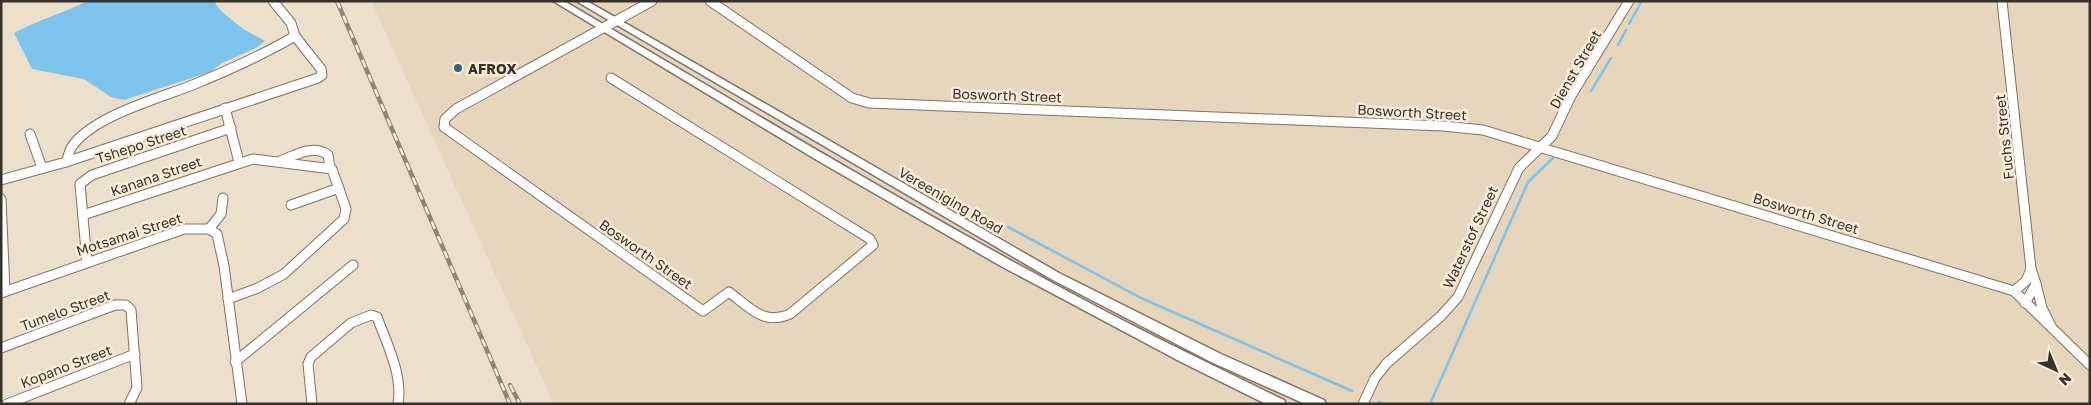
<svg xmlns="http://www.w3.org/2000/svg" width="2091" height="405" viewBox="0 0 2091 405" font-family="'Golos Text',sans-serif">
<style>
.built{fill:#e6d6bc}
.water{fill:#7cc4eb}
.lines{fill:none;stroke-linecap:round;stroke-linejoin:round}
.stream{stroke:#7cc4eb;stroke-width:2.5}
.minor-casing{stroke:#7d7261;stroke-width:11}
.major-casing{stroke:#7d7261;stroke-width:3}
.minor{stroke:#fff;stroke-width:9}
.major{fill:#fff;fill-rule:evenodd}
.rail-casing{stroke:#8d8578;stroke-width:4.5}
.rail{stroke:#f9ecd9;stroke-width:2.5;stroke-dasharray:8;stroke-linecap:butt}
.poi-dot{fill:#2f6480;stroke:#f9ecd9;stroke-width:2}
.labels{text-anchor:middle;dominant-baseline:central;stroke-width:5;stroke-linejoin:round;paint-order:stroke}
.poi-label{font-size:14px;font-weight:bold;fill:#36322a;stroke:#f9ecd9;text-anchor:start}
.street-label{font-size:14px;fill:#36322a;stroke:#f9ecd9}
</style>
<rect width="100%" height="100%" fill="#ecdfcc"/>
<path class="built" d="M 371,1 L 2090,1 L 2090,404 L 554,404 Z"/>
<path class="water" d="M 88,1 L 214,1 L 221,11 L 243,29 L 265,41 L 256,48 L 222,63 L 210,72 L 124,100 L 111,97 L 84,79 L 32,69 L 14,33 C 38,20 63,13 88,1 Z"/>
<g class="lines">
<g class="stream">
<path d="M 1629,24 L 1642,1"/>
<path d="M 1618,45 L 1626,30"/>
<path d="M 1591,91 L 1611,58"/>
<path d="M 1008,227 L 1141,298 L 1352,391"/>
<path d="M 1379,402 L 1383,404"/>
<path d="M 1430,404 L 1528,182 L 1553,158"/>
</g>
<g class="minor-casing">
<g id="minor">
<path d="M 710,1 L 852,98 L 869,103 L 1443,126 L 1483,130 L 2014,291 L 2090,365"/>
<path d="M 2002,1 L 2031,269 L 2036,284 L 2025,303"/>
<path d="M 611,78 L 870,239 L 873,245 L 790,314 C 764,326 749,307 729,292 L 703,311 L 444,127 L 445,119 L 456,109 L 652,1"/>
<path d="M 225,108 L 239,162"/>
<path d="M 30,134 L 42,168"/>
<path d="M 280,161 C 296,155 313,144 328,155 L 330,168"/>
<path d="M 66,162 C 68,158 69,152 71,148 C 91,116 161,98 195,84 C 229,70 263,55 295,36 L 291,23 L 273,1"/>
<path d="M 1,180 L 66,162 L 318,78 L 322,75 L 321,69 L 295,36"/>
<path d="M 1,199 L 5,291"/>
<path d="M 291,205 L 339,188"/>
<path d="M 83,215 L 253,159 L 332,169 L 346,209 L 344,219 L 284,274 L 258,288 L 228,299"/>
<path d="M 209,229 L 221,214 L 223,198"/>
<path d="M 87,262 L 80,184 L 92,175 L 231,128"/>
<path d="M 2036,284 L 2042,308 L 2050,324"/>
<path d="M 2014,291 L 2026,281 L 2031,269"/>
<path d="M 1,293 L 184,229 L 209,229 L 217,234 L 224,266 L 242,404"/>
<path d="M 1,348 L 115,305 L 126,305 L 131,310 L 137,388 L 129,404"/>
<path d="M 235,362 L 353,265"/>
<path d="M 7,404 L 135,354"/>
<path d="M 312,404 L 308,364 L 311,357 L 351,323 L 371,315 L 377,317 C 387,344 403,375 398,404"/>
<path d="M 1363,404 L 1375,378 L 1387,363 L 1441,316 L 1458,297 L 1519,168 L 1552,136 L 1571,96 L 1629,1"/>
</g>
</g>
<g class="major-casing">
<g id="major">
<path d="M 553,1 L 564,1 C 741,105 917,212 1099,308 C 1160,340 1222,370 1284,400 L 1286,404 L 1266,404 L 1181,362 L 999,265 L 820,162 Z"/>
<path d="M 576,1 L 587,1 L 1059,273 L 1221,354 L 1324,400 L 1326,404 L 1305,404 L 1211,362 L 1051,279 Z"/>
</g>
</g>
<use href="#minor" class="minor"/>
<use href="#major" class="major"/>
<g class="rail-casing">
<g id="rail">
<path d="M 337,1 L 510,404"/>
<path d="M 510,385 L 520,404"/>
</g>
</g>
<use href="#rail" class="rail"/>
</g>
<circle class="poi-dot" cx="458" cy="68" r="5"/>
<g class="labels">
<g class="poi-label">
<text x="468" y="68">AFROX</text>
</g>
<g class="street-label">
<text transform="translate(1575 69) rotate(-60)">Dienst Street</text>
<text transform="translate(1007 95) rotate(2)">Bosworth Street</text>
<text transform="translate(1412 112) rotate(3)">Bosworth Street</text>
<text transform="translate(2004 137) rotate(-96)">Fuchs Street</text>
<text transform="translate(141 144) rotate(-18)">Tshepo Street</text>
<text transform="translate(156 176) rotate(-19)">Kanana Street</text>
<text transform="translate(951 200) rotate(30)">Vereeniging Road</text>
<text transform="translate(1806 213) rotate(17)">Bosworth Street</text>
<text transform="translate(129 234) rotate(-18)">Motsamai Street</text>
<text transform="translate(1470 237) rotate(-65)">Waterstof Street</text>
<text transform="translate(646 254) rotate(35)">Bosworth Street</text>
<text transform="translate(65 310) rotate(-20)">Tumelo Street</text>
<text transform="translate(66 366) rotate(-21)">Kopano Street</text>
</g>
</g>
<rect width="2091" height="405" fill="none" stroke="#36322a" stroke-width="5"/>
<g transform="translate(2056 370) rotate(136)" stroke="#f9ecd9" stroke-width="4" paint-order="stroke">
<path d="M0-4L9 19L0 12L-9 19Z" fill="#36322a"/>
<text y="-8" font-size="14" font-weight="bold" text-anchor="middle" fill="#36322a">N</text>
</g>
</svg>
